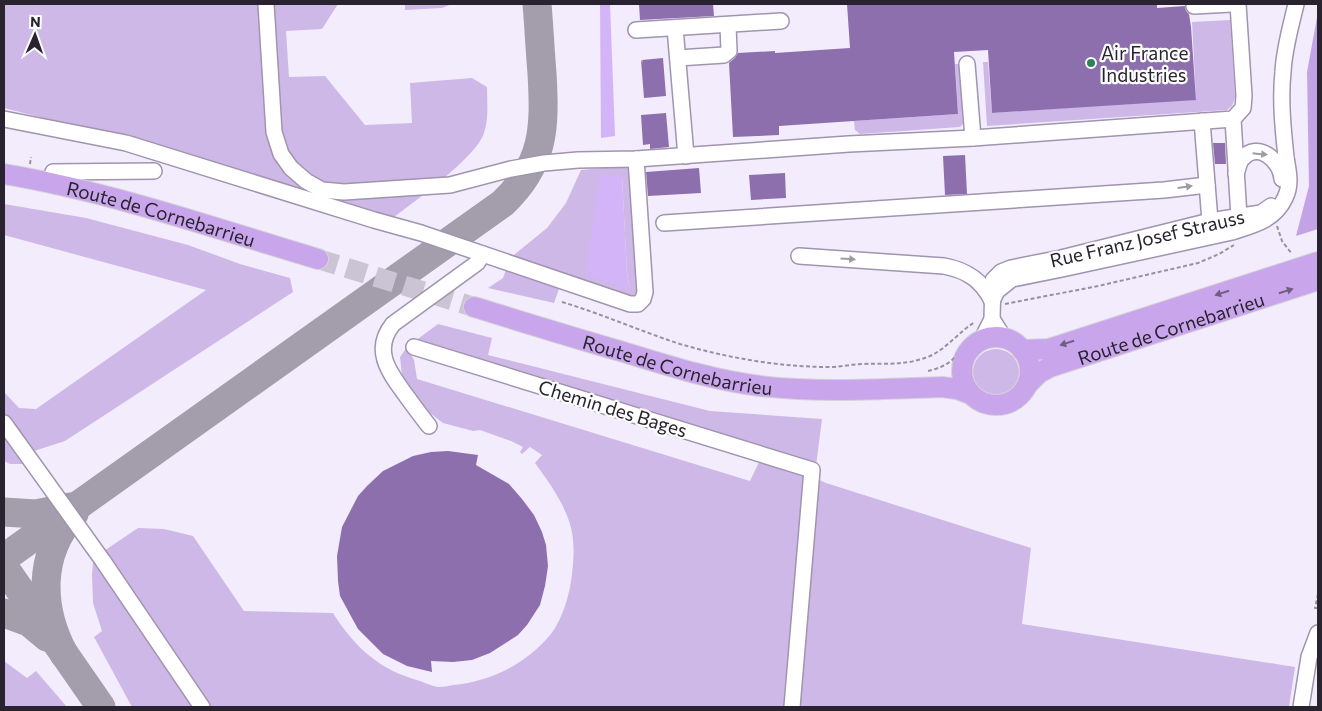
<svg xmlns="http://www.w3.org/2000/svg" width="1322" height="711" viewBox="0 0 1322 711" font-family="Commissioner,sans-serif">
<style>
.green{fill:#ceb8e8;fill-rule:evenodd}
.forest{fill:#c3a3e6}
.water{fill:#d4b4f8}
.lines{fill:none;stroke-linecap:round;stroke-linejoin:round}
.taxiway{stroke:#a39dac;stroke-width:29}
.building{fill:#8d6fae}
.major-tunnel{stroke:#cac4d4;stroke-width:20;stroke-dasharray:20 10;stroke-linecap:butt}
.minor-casing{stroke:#a094ae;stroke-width:18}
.major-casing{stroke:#d4d3d5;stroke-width:22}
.path{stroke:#97919f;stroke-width:2;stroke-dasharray:4 2.5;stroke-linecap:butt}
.minor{stroke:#fff;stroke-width:15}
.major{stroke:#c9a5eb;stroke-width:20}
.oneway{fill:#9e9ca1}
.oneway2{fill:#705e83}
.poi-dot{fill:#2f8254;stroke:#fdfdfd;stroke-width:2}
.labels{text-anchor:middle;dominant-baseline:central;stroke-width:4.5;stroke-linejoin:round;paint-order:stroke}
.poi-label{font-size:19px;fill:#28232e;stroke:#fdfdfd;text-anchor:start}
.street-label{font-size:19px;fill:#28232e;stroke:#fdfdfd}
</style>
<rect width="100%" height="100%" fill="#f3ecfd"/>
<g class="green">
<path d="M 4,4 L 338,4 L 322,29 L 286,31 L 289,77 L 325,76 L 365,125 L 412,123 L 410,83 L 472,78 L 487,87 C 487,102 489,118 484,133 C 477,157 411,204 389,221 L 126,139 L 4,108 Z"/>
<path d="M 405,4 L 452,4 L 442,8 L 405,10 Z"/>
<path d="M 1230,20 L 1235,97 L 1232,106 L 1227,110 L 987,126 L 983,62 L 988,62 L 992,113 L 1196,99 L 1192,22 Z"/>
<path d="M 955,64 L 960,64 L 963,124 L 960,127 L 860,134 L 855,130 L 854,121 L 958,114 Z"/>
<path d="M 633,165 L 638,299 L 509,259 L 547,228 L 566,203 L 581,170 ZM 601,175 L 622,176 L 627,273 L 630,290 L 596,211 Z"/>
<path d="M 4,204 L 86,218 L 188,245 L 240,264 L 290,278 L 293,292 L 65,441 L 31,452 L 4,415 L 4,392 L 19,408 L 36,409 L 206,290 L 4,235 Z"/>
<path d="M 507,267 L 560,286 L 554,303 L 488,288 L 503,278 Z"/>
<path d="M 438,324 L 492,338 L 488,355 L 710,411 L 822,419 L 816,466 L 415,341 Z"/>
<path d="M 407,347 L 414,360 L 417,379 L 750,481 L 760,460 L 798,470 L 826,483 L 1031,548 L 1022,624 L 1295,667 L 1289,707 L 132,707 L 94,637 L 102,631 L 93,603 L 92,575 L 93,563 L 104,551 L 138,528 L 164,529 L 193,536 L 244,611 L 333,613 C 355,648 380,670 420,681 C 426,683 432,686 438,687 C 443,687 448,686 453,685 C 491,682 527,663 551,634 C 563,618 570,593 572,574 C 574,557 575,538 569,521 C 562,500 548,481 535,463 L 542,455 L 530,447 L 522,454 L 520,452 L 523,447 L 511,441 L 480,430 L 473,431 L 443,423 L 422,407 L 402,376 L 400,357 Z"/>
<circle cx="996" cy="372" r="23"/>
<path d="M 4,430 L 28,464 L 10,464 L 4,461 Z"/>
<path d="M 4,661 L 27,678 L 36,671 L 67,707 L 4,707 Z"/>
</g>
<path class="forest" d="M 1318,12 L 1318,229 L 1296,236 L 1309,186 L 1307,72 Z"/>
<g class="water">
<path d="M 600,4 L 610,4 L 615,136 L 601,138 Z"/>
<path d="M 600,175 L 622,175 L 627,273 L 630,290 L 586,274 Z"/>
</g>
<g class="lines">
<g class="taxiway">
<path d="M 4,512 L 36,514 L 70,507"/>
<path d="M 4,558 L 503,203 C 545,163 545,127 542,73 C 540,50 539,27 537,4"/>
<path d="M 4,567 L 101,707"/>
<path d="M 4,613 L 29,622 L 47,637"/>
<path d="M 64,654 C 40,609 37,555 74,514"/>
</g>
</g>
<g class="building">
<path d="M 639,4 L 713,4 L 714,16 L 640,20 Z"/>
<path d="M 847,4 L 1157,4 L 1157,8 L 1185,6 L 1186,11 L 1189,14 L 1191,27 L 1196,100 L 992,113 L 988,50 L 954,52 L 958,114 L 779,126 L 779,135 L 733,137 L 729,63 L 735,58 L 738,53 L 775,51 L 775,53 L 850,48 Z"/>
<path d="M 663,58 L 666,96 L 644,98 L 641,60 L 643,63 L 642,60 Z"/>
<path d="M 666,113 L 669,147 L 650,149 L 650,144 L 643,145 L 641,115 Z"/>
<path d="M 1213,143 L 1225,143 L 1226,164 L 1215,164 Z"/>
<path d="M 965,155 L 967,194 L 945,195 L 943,156 Z"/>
<path d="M 699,168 L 701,193 L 648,196 L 646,172 Z"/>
<path d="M 785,173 L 786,198 L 751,200 L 749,175 Z"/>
<path d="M 448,451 L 478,455 L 476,465 L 509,484 L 522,499 L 534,515 L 542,532 L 546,545 L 548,566 L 545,586 L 540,605 L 527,625 L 518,635 L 490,653 L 472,660 L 453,662 L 431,661 L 432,672 L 407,666 L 383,654 L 358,629 L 340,596 L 338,581 L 337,556 L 342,527 L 358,496 L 367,486 L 383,471 L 413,456 L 431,452 Z"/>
</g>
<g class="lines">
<path class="major-tunnel" d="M 318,259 L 474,307"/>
<g class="minor-casing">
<g id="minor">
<path d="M 266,4 L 274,132 L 281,154 L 291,168 L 306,181 L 322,190 L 344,192 L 450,185 L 511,169 L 544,163 L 578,160 L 636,159 L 849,144 L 973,138 L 1233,119 L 1243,108 L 1244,96 L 1238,4"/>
<path d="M 1194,6 L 1232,4"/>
<path d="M 675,28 L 686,156"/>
<path d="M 636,30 L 781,21"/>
<path d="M 678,58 L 724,55 L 729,51 L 728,25"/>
<path d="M 967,64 L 973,138"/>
<path d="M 4,119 L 126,143 L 374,220 L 421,233 L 630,304 L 638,304 L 643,299 L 645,292 L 636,159"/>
<path d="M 1233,119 L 1239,217 L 1236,226"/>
<path d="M 1202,121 L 1210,221"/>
<path d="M 53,172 L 154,171"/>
<path d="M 1236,174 C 1238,169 1239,162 1242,159 C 1258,140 1281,161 1282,179"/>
<path d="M 664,223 L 1164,190 L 1207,185"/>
<path d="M 799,256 L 944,266 C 966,270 982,280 992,301"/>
<path d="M 992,301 L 997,291 L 1012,279 L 1062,269 L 1232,232 C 1254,225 1275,220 1285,198 C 1292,184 1288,171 1286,157 C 1283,129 1280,99 1283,72 C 1284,49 1291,26 1296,4"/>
<path d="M 992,319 L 1004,338"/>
<path d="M 981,341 L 992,319 L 993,280 L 1001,272 L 1011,268 L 1061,258 L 1210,221 L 1261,213 L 1271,206"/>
<path d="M 414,347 L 812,470 L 792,707"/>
<path d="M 4,423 L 103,561 L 202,707"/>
<path d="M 429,426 C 421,416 413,405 405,394 C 389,372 372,350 393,324 L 477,263 L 483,254"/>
<path d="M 1301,707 L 1309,657 L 1318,633"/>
</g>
</g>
<g class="major-casing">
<g id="major">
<path id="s1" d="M 4,174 C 111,192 214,228 318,259"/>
<path id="s2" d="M 474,307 C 523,322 571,337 620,351 C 666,365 712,380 760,386 C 820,393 881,389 942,387 L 957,389 L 970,394"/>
<circle cx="996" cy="371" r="34"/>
<path d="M 1022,350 L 1049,349 L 1318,262"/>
<path id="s3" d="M 1028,384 L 1039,373 L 1050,367 L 1318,280"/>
</g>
</g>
<g class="path">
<path d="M 30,164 L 31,157"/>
<path d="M 1277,226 L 1282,241 L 1292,254"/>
<path d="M 562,302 C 602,314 640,331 680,344 C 728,358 780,367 829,367 C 841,367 852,364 863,364 C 889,363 905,366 930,356 C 946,349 960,331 975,322"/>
<path d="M 1005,304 L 1098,286 L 1198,263 L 1219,254 L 1234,245"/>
<path d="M 928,371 C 937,369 948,365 954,358 C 959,351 962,343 969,338"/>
<path d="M 975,408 C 993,418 1015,415 1029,398"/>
<path d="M 1318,594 L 1315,608 L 1318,608"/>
</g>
<use href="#minor" class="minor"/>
<use href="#major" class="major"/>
</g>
<defs><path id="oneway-solid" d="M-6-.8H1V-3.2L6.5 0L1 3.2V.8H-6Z" transform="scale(1.25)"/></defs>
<g class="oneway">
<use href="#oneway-solid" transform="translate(1260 154) rotate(6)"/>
<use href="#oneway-solid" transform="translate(1185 187) rotate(-8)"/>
<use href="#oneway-solid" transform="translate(848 259) rotate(4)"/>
</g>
<g class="oneway2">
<use href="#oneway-solid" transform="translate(1286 291) rotate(-18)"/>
<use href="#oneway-solid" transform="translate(1222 293) rotate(162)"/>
<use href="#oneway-solid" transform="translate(1067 343) rotate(162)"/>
</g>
<circle class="poi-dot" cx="1091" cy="63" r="5"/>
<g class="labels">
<g class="poi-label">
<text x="1101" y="52">Air France<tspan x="1101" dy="22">Industries</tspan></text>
</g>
<g class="street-label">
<text stroke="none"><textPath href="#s1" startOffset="162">Route de Cornebarrieu</textPath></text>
<text transform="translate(1147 238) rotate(-13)">Rue Franz Josef Strauss</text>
<text stroke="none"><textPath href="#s3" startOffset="155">Route de Cornebarrieu</textPath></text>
<text stroke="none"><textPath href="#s2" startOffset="212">Route de Cornebarrieu</textPath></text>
<text transform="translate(613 408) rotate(17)">Chemin des Bages</text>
</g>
</g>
<rect width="1322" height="711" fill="none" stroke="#28232e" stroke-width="10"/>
<g transform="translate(35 35) rotate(2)" stroke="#fdfdfd" stroke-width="4" paint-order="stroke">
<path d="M0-4L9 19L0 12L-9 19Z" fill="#28232e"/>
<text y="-8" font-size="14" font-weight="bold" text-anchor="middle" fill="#28232e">N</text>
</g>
</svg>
